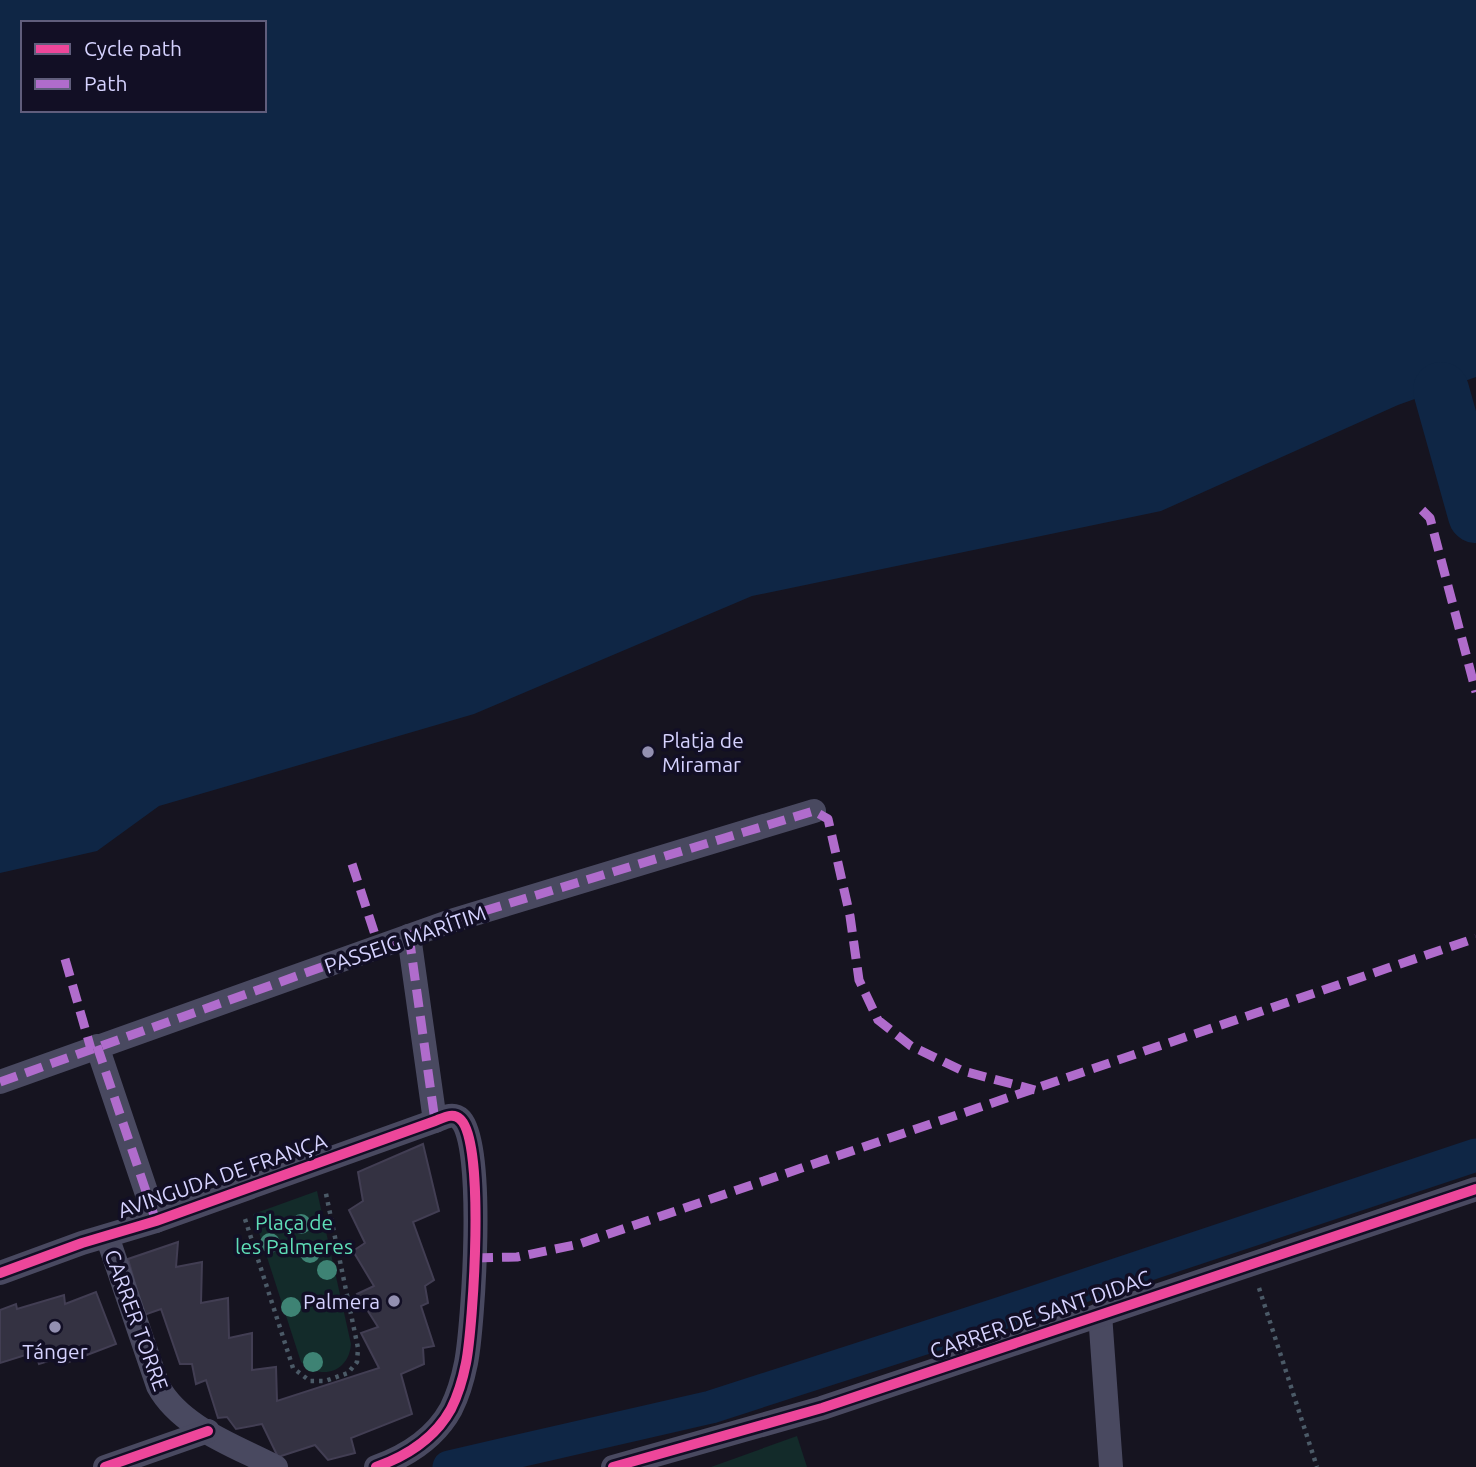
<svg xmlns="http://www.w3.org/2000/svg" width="1476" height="1467" viewBox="0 0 1476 1467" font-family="Ubuntu,sans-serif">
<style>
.green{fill:#132b2a}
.water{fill:#0f2645;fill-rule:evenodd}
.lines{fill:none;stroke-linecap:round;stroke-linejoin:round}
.canal{stroke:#0f2645;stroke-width:33}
.river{stroke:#0f2645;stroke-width:56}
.building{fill:#343242;stroke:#423e53;stroke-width:2}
.path{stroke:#4b5a67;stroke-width:4.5;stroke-dasharray:3.5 5;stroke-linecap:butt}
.street{stroke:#494960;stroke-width:24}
.quiet{stroke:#b06ccc;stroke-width:9;stroke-dasharray:18 9;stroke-linecap:butt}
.cycleway-casing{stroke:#120f25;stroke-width:15}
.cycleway{stroke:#ed469a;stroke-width:10}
.tree{fill:#3e8374}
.poi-dot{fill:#9390b1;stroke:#120f25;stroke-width:2.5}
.labels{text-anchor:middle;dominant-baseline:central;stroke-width:7;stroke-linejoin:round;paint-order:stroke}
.poi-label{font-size:21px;fill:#d6d3ff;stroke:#120f25;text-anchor:start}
.street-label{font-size:21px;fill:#d6d3ff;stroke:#120f25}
.park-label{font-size:21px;fill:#5fdeb8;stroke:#120f25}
</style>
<rect width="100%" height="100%" fill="#161420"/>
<g class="green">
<path d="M 317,1191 L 351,1344 C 349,1372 321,1381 301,1362 L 253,1214 Z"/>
<path d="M 797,1436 L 807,1467 L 711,1467 Z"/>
</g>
<path class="water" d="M 0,0 L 1476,0 L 1476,377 L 1398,405 L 1161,511 L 752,596 L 474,714 L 159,806 L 97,851 L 0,873 ZM 23,23 L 264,23 L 264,110 L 23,110 Z"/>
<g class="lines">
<path class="canal" d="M 449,1467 L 711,1407 L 1002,1313 L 1476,1155"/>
<path class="river" d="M 1441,390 L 1476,515"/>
</g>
<g class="building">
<path d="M 423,1144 L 439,1211 L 413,1222 L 434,1280 L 425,1286 L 428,1303 L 421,1306 L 434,1346 L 423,1348 L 424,1364 L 401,1374 L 412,1414 L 351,1438 L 355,1453 L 328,1460 L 315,1445 L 278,1457 L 262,1424 L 236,1429 L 227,1417 L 218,1418 L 206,1380 L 196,1384 L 192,1364 L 180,1364 L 161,1309 L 144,1315 L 128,1259 L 178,1242 L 176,1267 L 202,1262 L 201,1303 L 228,1298 L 229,1338 L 252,1333 L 252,1370 L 276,1367 L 277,1401 L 379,1368 L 361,1333 L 378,1327 L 357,1294 L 374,1286 L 353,1251 L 365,1243 L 349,1210 L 363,1201 L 358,1172 Z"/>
<path d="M 96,1292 L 116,1344 L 66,1363 L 61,1357 L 39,1364 L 35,1352 L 0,1363 L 0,1310 L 16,1304 L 17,1309 L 64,1295 L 65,1304 Z"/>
</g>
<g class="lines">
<g class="path">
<path d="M 245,1219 L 293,1368 L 310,1381 L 325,1381 L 348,1373 L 357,1362 L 358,1348 L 325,1189"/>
<path d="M 1259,1288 L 1317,1467"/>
</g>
<g class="street">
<path d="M 409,936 L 435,1121"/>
<path d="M 97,1046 L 156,1221"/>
<path d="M 0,1082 L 451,921 L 814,811"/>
<path d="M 107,1236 L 158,1386 C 181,1428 236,1446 276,1467"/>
<path d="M 0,1273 L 82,1243 L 156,1221 L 435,1121 C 443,1118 453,1112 460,1119 C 486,1141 473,1327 466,1363 C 463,1378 458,1395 451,1409 C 435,1438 407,1456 376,1467"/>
<path d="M 1100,1314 L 1111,1467"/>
<path d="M 105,1467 L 208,1431"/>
<path d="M 613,1467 L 822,1408 L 1476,1189"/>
</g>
<g class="quiet">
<path d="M 1422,510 L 1430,518 L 1476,692"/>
<path d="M 352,864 L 379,947"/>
<path d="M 409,936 L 435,1121"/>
<path d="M 65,959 L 91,1049"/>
<path d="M 97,1046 L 156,1221"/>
<path d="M 0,1082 L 451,921 L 814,811 L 828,819 L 850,916 L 859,980 L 878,1020 L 911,1046 L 963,1071 L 1035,1090"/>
<path d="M 475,1258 L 517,1257 L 579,1244 L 1476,938"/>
</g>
<g class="cycleway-casing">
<g id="cycleway">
<path d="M 0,1273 L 82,1243 L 156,1221 L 435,1121 C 443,1118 453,1112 460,1119 C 486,1141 473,1327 466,1363 C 463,1378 458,1395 451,1409 C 435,1438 407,1456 376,1467"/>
<path d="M 105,1467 L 208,1431"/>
<path d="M 613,1467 L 822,1408 L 1476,1189"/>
</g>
</g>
<use href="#cycleway" class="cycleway"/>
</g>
<g class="tree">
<circle cx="301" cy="1224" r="10"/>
<circle cx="270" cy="1243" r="10"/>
<circle cx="310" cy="1253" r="10"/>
<circle cx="327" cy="1270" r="10"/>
<circle cx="291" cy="1307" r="10"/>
<circle cx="313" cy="1362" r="10"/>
</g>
<g class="poi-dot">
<circle cx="648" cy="752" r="7"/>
<circle cx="394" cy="1301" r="7"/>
<circle cx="55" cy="1327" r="7"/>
</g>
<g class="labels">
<g class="poi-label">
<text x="662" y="740">Platja de<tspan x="662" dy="24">Miramar</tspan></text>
<text x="380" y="1301" text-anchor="end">Palmera</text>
<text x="55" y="1351" text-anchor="middle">Tánger</text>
</g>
<g class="street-label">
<text transform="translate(405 939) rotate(-19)">PASSEIG MARÍTIM</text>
<text transform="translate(222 1175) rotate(-19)">AVINGUDA DE FRANÇA</text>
<text transform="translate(1040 1314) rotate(-19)">CARRER DE SANT DIDAC</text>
<text transform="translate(137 1320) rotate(70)">CARRER TORRE</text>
</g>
<g class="park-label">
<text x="294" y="1222">Plaça de<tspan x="294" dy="24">les Palmeres</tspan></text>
</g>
</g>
<rect x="21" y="21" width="245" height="91" fill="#120f25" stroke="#605d7c" stroke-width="2"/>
<rect x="35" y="44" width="35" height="10" fill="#ed469a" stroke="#605d7c" stroke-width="2"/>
<text x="84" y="56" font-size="21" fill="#d6d3ff">Cycle path</text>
<rect x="35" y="79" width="35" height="10" fill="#b06ccc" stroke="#605d7c" stroke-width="2"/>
<text x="84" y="91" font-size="21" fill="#d6d3ff">Path</text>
</svg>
